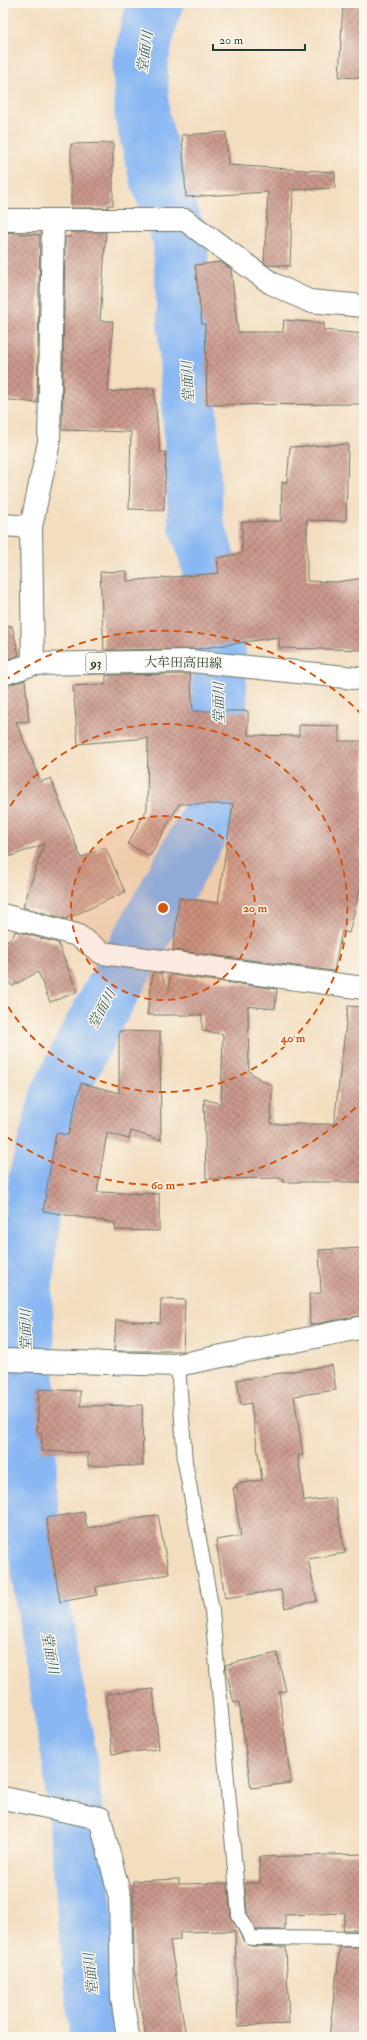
<svg xmlns="http://www.w3.org/2000/svg" width="367" height="2040" viewBox="0 0 367 2040" font-family="'IM FELL Double Pica','Noto Serif JP',serif">
<style>
.lines{fill:none;stroke-linecap:round;stroke-linejoin:round}
.river{stroke:#88b7f3;stroke-width:55}
.building{fill:url(#building-cross-hatch)}
.lane-casing{stroke:#697565;stroke-width:16}
.street-casing{stroke:#697565;stroke-width:24}
.primary-casing{stroke:#697565;stroke-width:24}
.lane{stroke:#fff;stroke-width:14}
.street{stroke:#fff;stroke-width:22}
.primary{stroke:#fff;stroke-width:22}
.ring{fill:none;stroke:#d45610;stroke-width:2;stroke-dasharray:7 5}
.labels{text-anchor:middle;dominant-baseline:central;stroke-width:3;stroke-linejoin:round;paint-order:stroke}
.shield{fill:#fbf7ec;stroke:#61756b;stroke-width:1}
.shield-label{font-size:12px;font-weight:bold;fill:#1f3d34}
.street-label{font-size:13px;fill:#1f3d34;stroke:#fbf7ec}
.water-label{font-size:14px;font-style:italic;fill:#395c64;stroke:#fbf7ec}
.centre{fill:#d45610;stroke:#fbf7ec;stroke-width:2}
.ring-label{font-size:12px;text-anchor:middle;font-weight:bold;fill:#d45610;stroke:#fbf7ec;stroke-width:3;stroke-linejoin:round;paint-order:stroke}
</style>
<defs>
<pattern id="building-cross-hatch" width="8" height="8" patternUnits="userSpaceOnUse"><rect width="8" height="8" fill="#cb988c"/><path d="M0 0l8 8M0 8l8-8" fill="none" stroke="#a47d73"/></pattern>
</defs>
<rect width="100%" height="100%" fill="#fbf7ec"/>
<filter id="ink" filterUnits="userSpaceOnUse"><feTurbulence type="fractalNoise" baseFrequency=".025" numOctaves="2"/><feDisplacementMap in="SourceGraphic" scale="8" xChannelSelector="R" yChannelSelector="G"/><feConvolveMatrix kernelMatrix="1 2 1 2 8 2 1 2 1" color-interpolation-filters="sRGB"/></filter>
<filter id="wash" filterUnits="userSpaceOnUse"><feTurbulence type="fractalNoise" baseFrequency=".012" numOctaves="4" result="noise"/><feDisplacementMap in="SourceGraphic" scale="16" xChannelSelector="R" yChannelSelector="G"/><feGaussianBlur stdDeviation="0.9" result="paint"/><feColorMatrix in="noise" values="0 0 0 0 0 0 0 0 0 0 0 0 0 0 0 0 0 1.4 0 .05"/><feComposite in="paint" operator="in"/></filter>
<g filter="url(#wash)">
<rect width="100%" height="100%" fill="#f3ddbf"/>
<g class="lines">
<path class="river" d="M 97,2037 L 70,1760 L 47,1637 L 30,1501 L 25,1288 L 36,1178 L 58,1096 L 94,1023 L 215,805 C 224,772 221,739 220,705 C 218,644 219,581 196,524 L 180,238 L 157,177 L 142,115 L 140,63 L 152,11 L 156,3"/>
</g>
<g id="blocks">
<g class="building">
<path d="M 343,3 L 364,3 L 364,78 L 339,77 Z"/>
<path d="M 226,132 L 228,165 L 335,172 L 335,188 L 293,190 L 290,266 L 267,265 L 264,262 L 268,192 L 186,197 L 182,135 Z"/>
<path d="M 113,143 L 113,205 L 108,205 L 108,208 L 71,208 L 71,144 Z"/>
<path d="M 3,232 L 40,235 L 37,403 L 3,399 Z"/>
<path d="M 71,232 L 106,232 L 100,321 L 113,321 L 108,392 L 154,388 L 160,452 L 166,452 L 164,510 L 129,509 L 131,432 L 62,430 L 65,237 L 71,237 Z"/>
<path d="M 221,262 L 231,269 L 238,332 L 283,332 L 284,320 L 324,323 L 323,330 L 364,334 L 364,404 L 207,405 L 205,324 L 202,324 L 195,265 Z"/>
<path d="M 348,444 L 346,521 L 307,520 L 307,581 L 336,582 L 364,578 L 364,650 L 279,648 L 279,637 L 197,649 L 104,650 L 100,572 L 127,571 L 127,581 L 219,573 L 217,558 L 242,553 L 242,522 L 281,521 L 282,482 L 287,482 L 290,447 Z"/>
<path d="M 12,626 L 19,655 L 3,661 L 3,627 Z"/>
<path d="M 190,674 L 193,711 L 248,711 L 248,735 L 299,736 L 299,725 L 339,726 L 339,741 L 364,741 L 364,797 L 361,858 L 364,858 L 364,885 L 361,885 L 349,933 L 342,931 L 334,971 L 173,950 L 179,898 L 218,903 L 233,804 L 179,804 L 150,856 L 128,844 L 147,809 L 148,738 L 78,744 L 73,686 L 106,684 L 106,675 Z"/>
<path d="M 25,680 L 29,721 L 16,722 L 41,782 L 51,778 L 81,858 L 105,847 L 125,892 L 66,919 L 23,907 L 44,844 L 3,859 L 3,686 Z"/>
<path d="M 15,931 L 58,943 L 77,992 L 50,1002 L 38,972 L 12,986 L 3,971 L 3,943 L 13,937 Z"/>
<path d="M 153,972 L 161,974 L 169,990 L 170,975 L 277,989 L 275,1009 L 248,1006 L 249,1071 L 262,1081 L 272,1085 L 271,1124 L 334,1124 L 348,1006 L 364,1007 L 364,1182 L 283,1182 L 283,1178 L 206,1179 L 204,1099 L 221,1104 L 223,1034 L 202,1031 L 202,1015 L 147,1015 Z"/>
<path d="M 119,1031 L 160,1032 L 161,1140 L 131,1131 L 129,1139 L 107,1133 L 97,1192 L 159,1194 L 159,1231 L 115,1230 L 115,1223 L 43,1211 L 56,1133 L 68,1135 L 81,1083 L 119,1093 Z"/>
<path d="M 364,1248 L 364,1315 L 310,1325 L 309,1294 L 321,1293 L 319,1250 Z"/>
<path d="M 161,1299 L 185,1300 L 183,1351 L 114,1351 L 116,1320 L 160,1323 Z"/>
<path d="M 332,1365 L 336,1390 L 294,1396 L 303,1455 L 298,1455 L 304,1501 L 335,1498 L 345,1553 L 308,1559 L 317,1601 L 285,1608 L 281,1590 L 225,1598 L 216,1540 L 241,1536 L 233,1488 L 237,1487 L 237,1484 L 262,1480 L 251,1403 L 241,1405 L 237,1380 Z"/>
<path d="M 39,1389 L 80,1391 L 80,1406 L 142,1405 L 143,1466 L 88,1466 L 88,1453 L 41,1451 L 42,1435 L 37,1431 Z"/>
<path d="M 84,1512 L 87,1528 L 158,1515 L 169,1574 L 96,1587 L 97,1595 L 60,1602 L 46,1518 Z"/>
<path d="M 277,1653 L 286,1691 L 279,1692 L 291,1783 L 251,1788 L 239,1702 L 234,1703 L 225,1665 Z"/>
<path d="M 153,1689 L 159,1749 L 112,1754 L 106,1694 Z"/>
<path d="M 364,1854 L 364,1930 L 343,1930 L 345,1913 L 285,1915 L 285,1930 L 256,1930 L 247,1913 L 245,1883 L 260,1883 L 259,1857 Z"/>
<path d="M 179,1879 L 179,1884 L 228,1883 L 231,1916 L 244,1942 L 251,1946 L 286,1947 L 289,2024 L 238,2026 L 235,1931 L 180,1932 L 180,1940 L 170,1941 L 186,2037 L 146,2037 L 134,1970 L 133,1881 Z"/>
<path d="M 340,1947 L 364,1947 L 364,2037 L 329,2037 Z"/>
</g>
</g>
</g>
<g filter="url(#ink)">
<use href="#blocks" fill-opacity="0" stroke="#697565" stroke-width="1"/>
<g class="lines">
<g class="lane-casing">
<path id="lane" d="M 178,1365 L 185,1462 L 212,1611 L 239,1915 L 251,1938 L 364,1939"/>
</g>
<g class="street-casing">
<g id="street">
<path d="M 3,220 L 185,220 L 271,283 L 309,301 L 364,306"/>
<path d="M 3,525 L 31,527"/>
<path d="M 33,664 L 31,527 L 49,442 L 53,220"/>
<path d="M 3,915 L 77,935 L 102,953 L 364,988"/>
<path d="M 3,1360 L 178,1365 L 364,1327"/>
<path d="M 3,1798 L 100,1818 L 120,1898 L 122,1998 L 128,2037"/>
</g>
</g>
<g class="primary-casing">
<path id="primary" d="M 3,674 L 33,664 L 191,661 L 364,679"/>
</g>
<use href="#lane" class="lane"/>
<use href="#street" class="street"/>
<use href="#primary" class="primary"/>
</g>
</g>
<circle cx="163" cy="908" r="92" fill="#d45610" fill-opacity=".12"/>
<g class="ring">
<circle cx="163" cy="908" r="92"/>
<path d="M4 816A184 184 0 1 1 4 1000"/>
<path d="M364 1099A277 277 0 0 1 4 1135M4 681A277 277 0 0 1 364 717"/>
</g>
<g class="labels">
<rect class="shield" x="86" y="653" width="20" height="20" rx="3"/>
<g class="shield-label">
<text x="96" y="663">93</text>
</g>
<g class="street-label">
<text transform="translate(183 663) rotate(1)">大牟田高田線</text>
</g>
<g class="water-label">
<text transform="translate(145 52) rotate(-82)">堂面川</text>
<text transform="translate(188 382) rotate(-93)">堂面川</text>
<text transform="translate(219 703) rotate(-91)">堂面川</text>
<text transform="translate(102 1009) rotate(-61)">堂面川</text>
<text transform="translate(26 1330) rotate(-91)">堂面川</text>
<text transform="translate(50 1653) rotate(80)">堂面川</text>
<text transform="translate(91 1974) rotate(-96)">堂面川</text>
</g>
</g>
<circle cx="163" cy="908" r="6" class="centre"/>
<g class="ring-label">
<text x="255" y="912">20 m</text>
<text x="293" y="1042">40 m</text>
<text x="163" y="1189">60 m</text>
</g>
<rect width="367" height="2040" fill="none" stroke="#fbf7ec" stroke-width="16"/>
<path d="M213 44v6h92v-6" fill="none" stroke="#1f3d34" stroke-width="2"/>
<text x="219" y="44" font-size="12" fill="#1f3d34" stroke="#fbf7ec" stroke-width="3" paint-order="stroke">20 m</text>
</svg>
